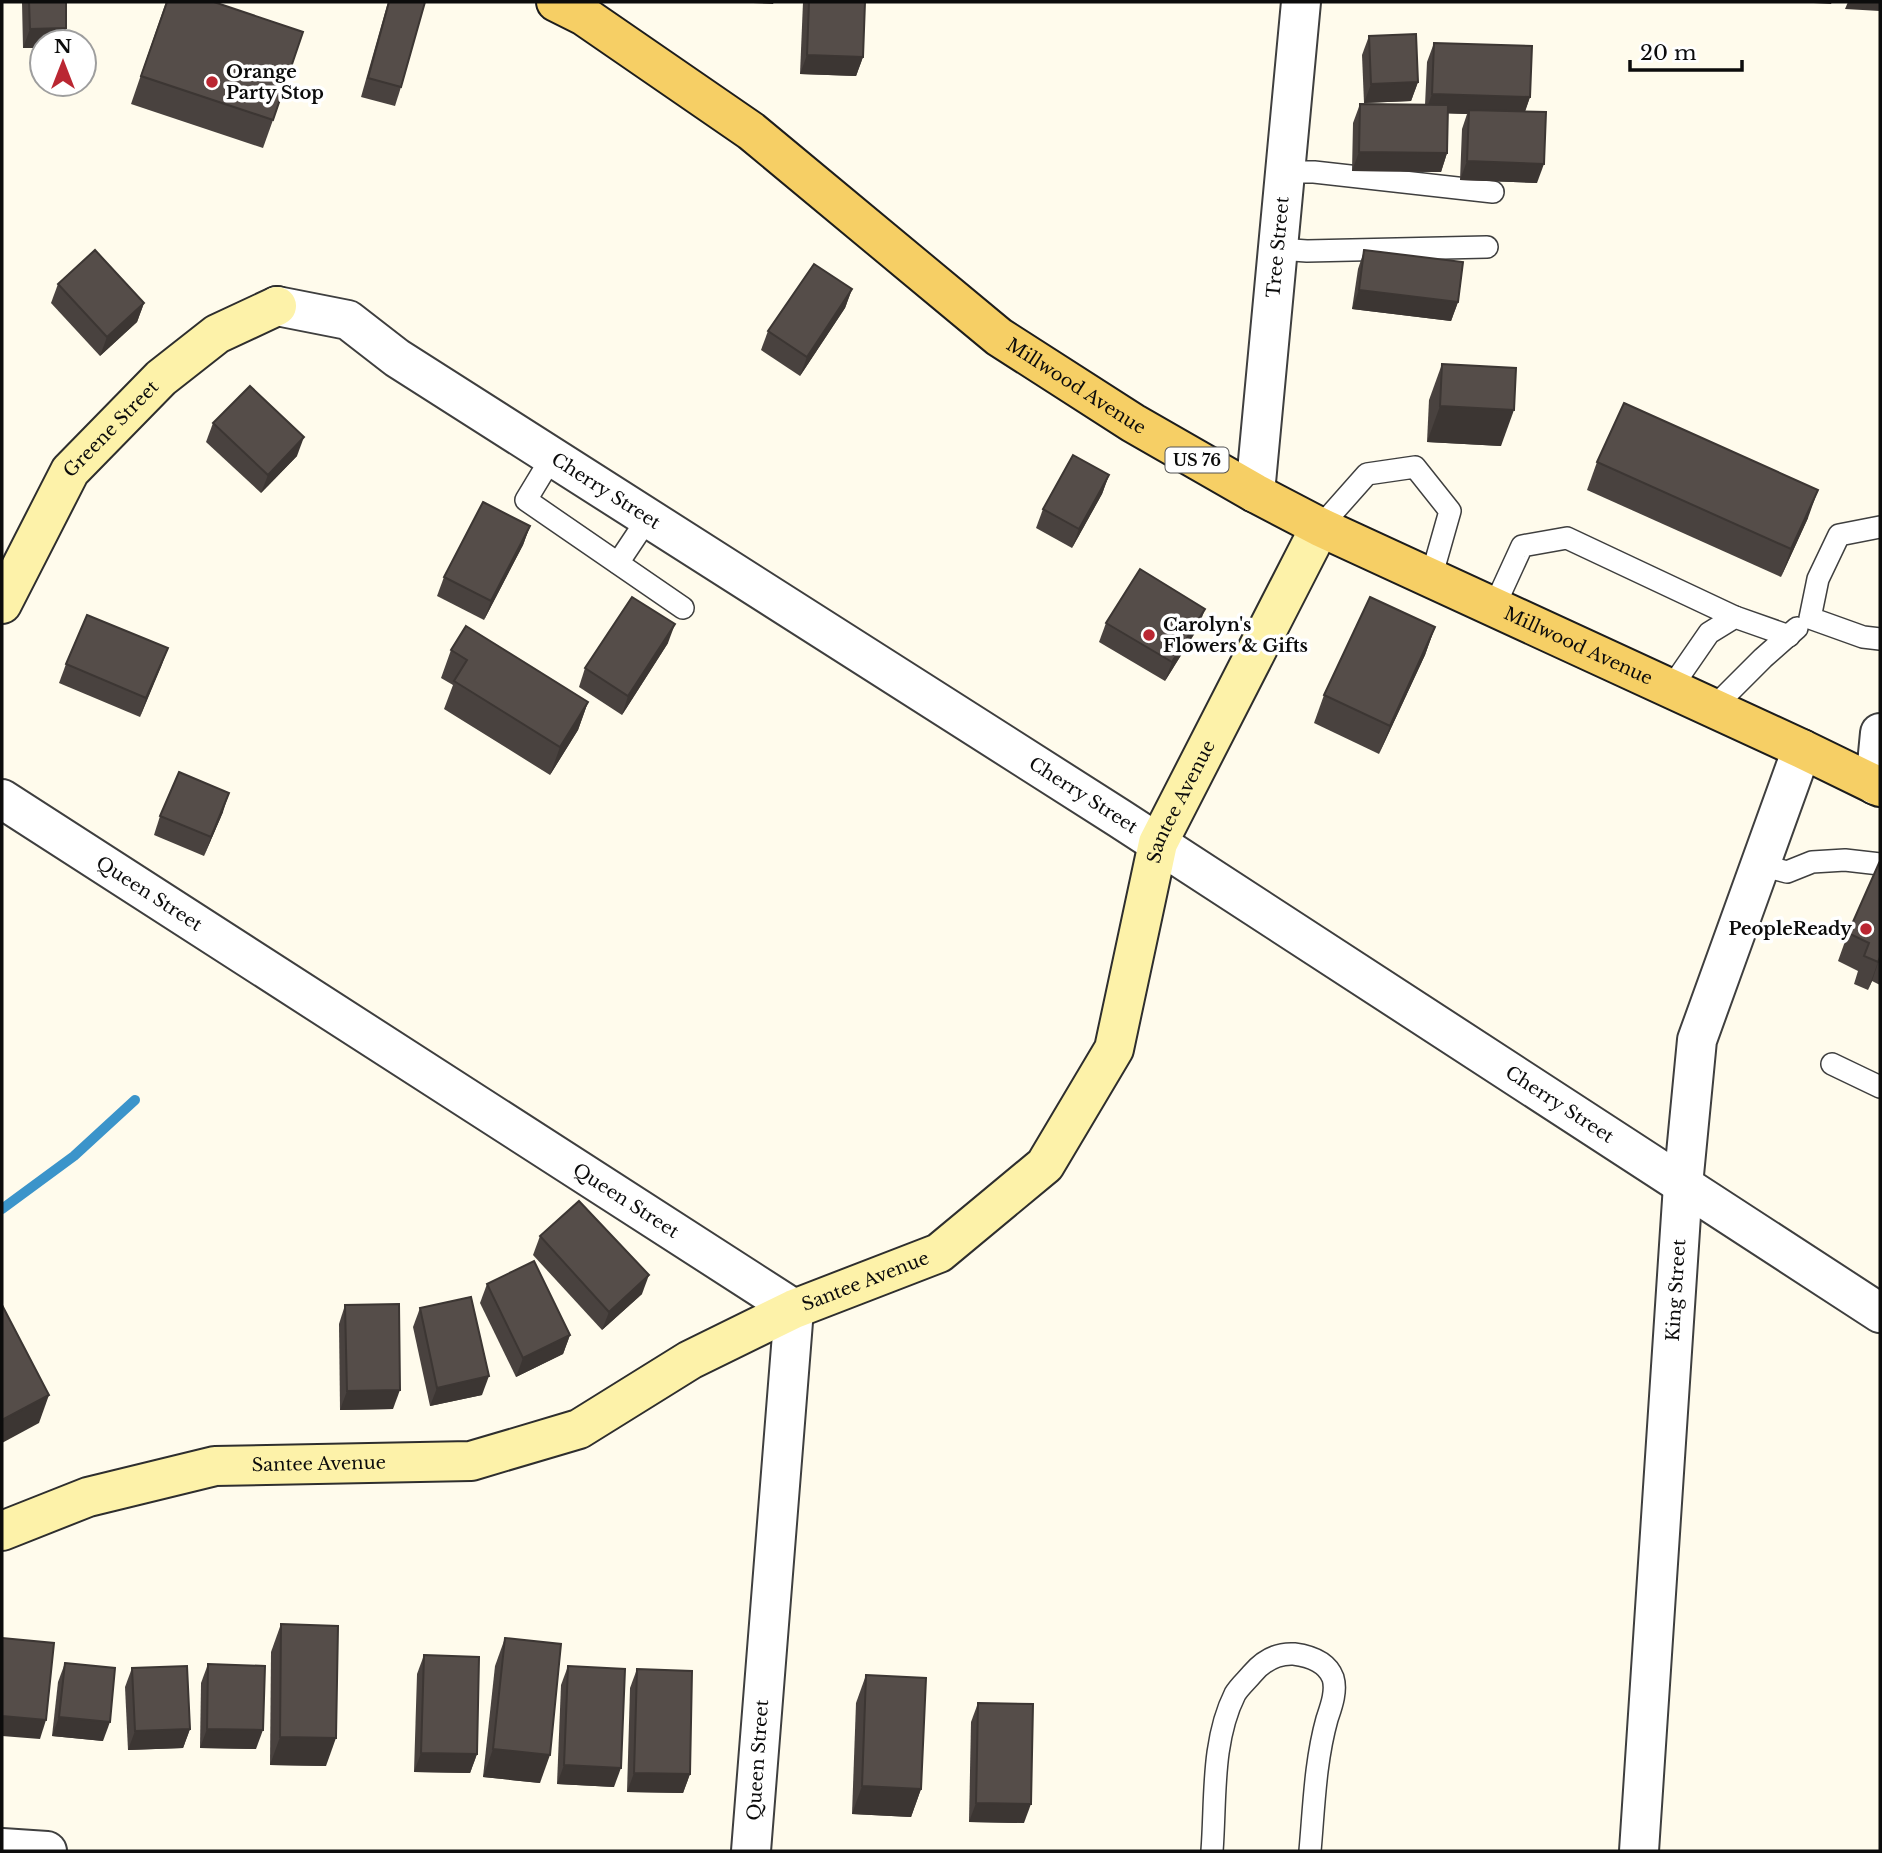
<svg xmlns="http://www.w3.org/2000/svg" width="1882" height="1853" viewBox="0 0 1882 1853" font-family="'Libre Baskerville',serif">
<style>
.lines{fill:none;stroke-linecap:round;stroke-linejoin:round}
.stream{stroke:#3b94ca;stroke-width:10}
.lane-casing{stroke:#3f3f3f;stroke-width:24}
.street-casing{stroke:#3f3f3f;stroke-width:42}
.secondary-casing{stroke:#2e2e2e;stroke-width:42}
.primary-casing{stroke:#1d1d1d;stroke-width:42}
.lane{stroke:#fff;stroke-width:21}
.street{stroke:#fff;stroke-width:38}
.secondary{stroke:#fdf2a9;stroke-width:38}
.primary{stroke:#f6cf65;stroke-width:38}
.wall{fill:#49423f}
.shaded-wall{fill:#3c3633}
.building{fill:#554d49;stroke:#3c3633;stroke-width:2}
.poi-dot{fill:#ba2732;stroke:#fff;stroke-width:2.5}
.labels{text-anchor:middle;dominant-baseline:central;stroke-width:7;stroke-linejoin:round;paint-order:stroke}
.shield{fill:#fff;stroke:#555;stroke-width:2}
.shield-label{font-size:16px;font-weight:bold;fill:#0c0c0c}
.poi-label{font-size:18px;font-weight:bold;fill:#0c0c0c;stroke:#fff;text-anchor:start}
.street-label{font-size:18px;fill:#0c0c0c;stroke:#fff}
</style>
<rect width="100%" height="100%" fill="#fffbec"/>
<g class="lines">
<path class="stream" d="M 2,1209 L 74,1156 L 135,1100"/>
<g class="lane-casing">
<g id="lane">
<path d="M 1286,172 L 1314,172 L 1493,192"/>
<path d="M 1278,249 L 1307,251 L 1487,247"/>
<path d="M 552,457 L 526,500 L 683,608"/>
<path d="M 1320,527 L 1367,474 L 1415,467 L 1450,511 L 1431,578"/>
<path d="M 1880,527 L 1839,535 L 1818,579 L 1810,618 L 1863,637 L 1880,639"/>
<path d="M 618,563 L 648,518"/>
<path d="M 1494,607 L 1522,546 L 1567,538 L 1735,617"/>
<path d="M 1671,688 L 1709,633 L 1735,617 L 1789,636"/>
<path d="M 1713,708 L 1763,658 L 1797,628"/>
<path d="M 1760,865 L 1787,872 L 1812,862 L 1845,860 L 1880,864"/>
<path d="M 1832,1064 L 1880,1087"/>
<path d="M 1212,1851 C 1216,1800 1211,1742 1235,1694 C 1239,1687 1247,1680 1252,1674 C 1263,1661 1277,1653 1294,1654 C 1309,1656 1327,1662 1333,1678 C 1337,1691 1331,1707 1327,1719 C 1315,1762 1314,1807 1310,1851"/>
</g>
</g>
<g class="street-casing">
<g id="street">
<path id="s1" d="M 277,306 L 348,320 L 397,358 L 1119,818 L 1880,1313"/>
<path id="s2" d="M 1255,493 L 1301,2"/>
<path d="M 1875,785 L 1880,733"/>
<path id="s3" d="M 2,799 L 794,1309 L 751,1851"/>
<path d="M 2,1848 L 47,1851"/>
<path id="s4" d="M 1639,1851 L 1683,1185 L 1697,1040 L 1802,749"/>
</g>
</g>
<g class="secondary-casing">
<g id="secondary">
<path id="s5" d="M 2,604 L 70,471 L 161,378 L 217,334 L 277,306"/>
<path id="s6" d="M 2,1531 L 88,1497 L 215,1466 L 471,1461 L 579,1429 L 690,1360 L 794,1309 L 939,1253 L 1045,1165 L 1114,1049 L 1158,843 L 1320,527"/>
</g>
</g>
<g class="primary-casing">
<g id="primary">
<path id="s7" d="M 556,2 L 584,16 L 751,131 L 999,337 L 1133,423 L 1255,493 L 1320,527 L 1802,749 L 1880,787"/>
</g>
</g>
<use href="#lane" class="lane"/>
<use href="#street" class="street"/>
<use href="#secondary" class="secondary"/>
<use href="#primary" class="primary"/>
</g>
<g class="wall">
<path d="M 22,2 L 66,2 L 66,28 L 61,42 L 42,42 L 42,48 L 23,48 Z"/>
<path d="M 166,2 L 273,120 L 263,148 L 131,104 Z"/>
<path d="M 388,2 L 425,2 L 401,87 L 395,106 L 361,97 Z"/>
<path d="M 803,2 L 865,2 L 863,57 L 856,76 L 800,74 Z"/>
<path d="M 1369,36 L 1418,82 L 1411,101 L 1364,103 L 1362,55 Z"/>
<path d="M 1434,43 L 1530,97 L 1525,112 L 1537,183 L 1460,180 L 1462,129 L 1467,114 L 1448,113 L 1447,153 L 1441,172 L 1352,171 L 1353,123 L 1360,104 L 1425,105 L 1427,62 Z"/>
<path d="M 1364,251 L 1458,302 L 1451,321 L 1352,309 L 1358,269 Z"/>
<path d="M 58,284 L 144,303 L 137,322 L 100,356 L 51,303 Z"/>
<path d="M 852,289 L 845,308 L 800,376 L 761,350 L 768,331 Z"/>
<path d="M 1442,364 L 1501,446 L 1427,442 L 1429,400 Z"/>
<path d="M 213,423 L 297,456 L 261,493 L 206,442 Z"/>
<path d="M 1597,462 L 1808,518 L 1781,577 L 1587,490 Z"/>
<path d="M 1109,475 L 1102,494 L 1072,548 L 1036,528 L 1043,509 Z"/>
<path d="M 530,526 L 523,545 L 484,620 L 437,596 L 444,577 Z"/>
<path d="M 1106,623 L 1198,628 L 1165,681 L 1099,642 Z"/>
<path d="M 1435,627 L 1425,655 L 1379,754 L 1314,723 L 1324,695 Z"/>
<path d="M 668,643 L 622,715 L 579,687 L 585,668 Z"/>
<path d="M 168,648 L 140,717 L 59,683 L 66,664 Z"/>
<path d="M 451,650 L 588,702 L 578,730 L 550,775 L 444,709 L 453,685 L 441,678 Z"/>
<path d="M 223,812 L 204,856 L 154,835 L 160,816 Z"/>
<path d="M 1880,864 L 1880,985 L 1872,981 L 1868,990 L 1854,984 L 1858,971 L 1838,961 L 1848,933 Z"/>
<path d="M 540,1236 L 642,1294 L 602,1330 L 533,1255 Z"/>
<path d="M 487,1284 L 570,1335 L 563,1354 L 516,1377 L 480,1303 Z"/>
<path d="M 345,1305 L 393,1409 L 340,1410 L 339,1324 Z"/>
<path d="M 420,1308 L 482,1395 L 430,1406 L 413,1327 Z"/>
<path d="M 281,1624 L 326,1766 L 270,1765 L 271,1652 Z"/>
<path d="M 505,1638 L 540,1783 L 483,1777 L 495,1666 Z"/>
<path d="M 424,1655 L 477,1754 L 470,1773 L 414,1772 L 417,1674 Z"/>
<path d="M 65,1663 L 103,1741 L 52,1736 L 58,1682 Z"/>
<path d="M 208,1664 L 256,1749 L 200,1748 L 201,1683 Z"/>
<path d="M 568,1666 L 614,1787 L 557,1784 L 561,1685 Z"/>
<path d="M 132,1668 L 190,1729 L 183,1748 L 128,1750 L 125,1687 Z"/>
<path d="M 637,1669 L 690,1774 L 683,1793 L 627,1792 L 630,1688 Z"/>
<path d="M 866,1675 L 921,1789 L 911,1817 L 852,1814 L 856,1703 Z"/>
<path d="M 978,1703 L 1024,1823 L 969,1822 L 971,1722 Z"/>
</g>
<g class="shaded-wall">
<path d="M 731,2 L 774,2 L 773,4 Z"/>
<path d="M 1796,2 L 1832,2 L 1831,4 Z"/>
<path d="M 1848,2 L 1880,2 L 1880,11 L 1845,9 Z"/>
<path d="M 66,28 L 61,42 L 42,42 L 42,48 L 23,48 L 30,29 Z"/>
<path d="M 807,55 L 863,57 L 856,76 L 800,74 Z"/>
<path d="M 1418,82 L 1411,101 L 1364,103 L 1371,84 Z"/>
<path d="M 1432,94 L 1530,97 L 1523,116 L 1469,110 L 1467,114 L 1425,113 Z"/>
<path d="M 1359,152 L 1447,153 L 1441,172 L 1352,171 Z"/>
<path d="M 1467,161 L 1544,164 L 1537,183 L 1460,180 Z"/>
<path d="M 852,289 L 845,308 L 800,376 L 807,357 Z"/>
<path d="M 1359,290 L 1458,302 L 1451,321 L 1352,309 Z"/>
<path d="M 144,303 L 137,322 L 100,356 L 107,337 Z"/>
<path d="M 1440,406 L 1514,410 L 1501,446 L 1427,442 Z"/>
<path d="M 304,437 L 297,456 L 261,493 L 268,475 Z"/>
<path d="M 1109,475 L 1102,494 L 1072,548 L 1079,529 Z"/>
<path d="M 1818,490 L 1808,518 L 1781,577 L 1791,549 Z"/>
<path d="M 530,526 L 523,545 L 484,620 L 491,601 Z"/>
<path d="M 1205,609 L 1198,628 L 1165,681 L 1172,662 Z"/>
<path d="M 675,624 L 668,643 L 622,715 L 628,696 Z"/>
<path d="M 1435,627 L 1425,655 L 1379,754 L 1390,726 Z"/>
<path d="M 168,648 L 161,667 L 140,717 L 146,698 Z"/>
<path d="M 588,702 L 578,730 L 550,775 L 560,747 Z"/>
<path d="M 229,793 L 223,812 L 204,856 L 211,837 Z"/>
<path d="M 1880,957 L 1872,981 L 1868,990 L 1878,962 Z"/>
<path d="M 649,1275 L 642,1294 L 602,1330 L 609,1312 Z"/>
<path d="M 570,1335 L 563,1354 L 516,1377 L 523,1358 Z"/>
<path d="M 489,1376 L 482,1395 L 430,1406 L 437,1388 Z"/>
<path d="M 400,1390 L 393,1409 L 340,1410 L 347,1391 Z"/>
<path d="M 49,1395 L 39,1423 L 2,1443 L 2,1420 Z"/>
<path d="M 2,1716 L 46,1720 L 40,1739 L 2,1736 Z"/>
<path d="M 59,1717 L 110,1722 L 103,1741 L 52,1736 Z"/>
<path d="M 190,1729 L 183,1748 L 128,1750 L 135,1731 Z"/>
<path d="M 207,1729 L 263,1730 L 256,1749 L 200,1748 Z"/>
<path d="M 280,1737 L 336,1738 L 326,1766 L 270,1765 Z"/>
<path d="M 493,1749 L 550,1755 L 540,1783 L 483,1777 Z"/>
<path d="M 421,1753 L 477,1754 L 470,1773 L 414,1772 Z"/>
<path d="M 564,1765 L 621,1768 L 614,1787 L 557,1784 Z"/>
<path d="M 634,1773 L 690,1774 L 683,1793 L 627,1792 Z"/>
<path d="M 862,1786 L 921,1789 L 911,1817 L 852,1814 Z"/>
<path d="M 976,1803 L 1031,1804 L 1024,1823 L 969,1822 Z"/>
</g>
<g class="building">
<path d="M 29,2 L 66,2 L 66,28 L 30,29 Z"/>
<path d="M 167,2 L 214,2 L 303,32 L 273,120 L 141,76 Z"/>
<path d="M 389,2 L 425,2 L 401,87 L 368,78 Z"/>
<path d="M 809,2 L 865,2 L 863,57 L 807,55 Z"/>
<path d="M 1416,34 L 1418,82 L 1371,84 L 1369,36 Z"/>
<path d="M 1434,43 L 1532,46 L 1530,97 L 1432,94 Z"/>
<path d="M 1360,104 L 1448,105 L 1447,153 L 1359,152 Z"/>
<path d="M 1469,110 L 1546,112 L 1544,164 L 1467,161 Z"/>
<path d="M 95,250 L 144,303 L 107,337 L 58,284 Z"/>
<path d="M 1364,250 L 1463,262 L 1458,302 L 1359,290 Z"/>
<path d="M 814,264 L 852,289 L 807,357 L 768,331 Z"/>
<path d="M 1442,364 L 1516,368 L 1514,410 L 1440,406 Z"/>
<path d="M 250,386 L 304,437 L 268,475 L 213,423 Z"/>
<path d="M 1624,403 L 1818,490 L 1791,549 L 1597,462 Z"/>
<path d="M 1073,455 L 1109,475 L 1079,529 L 1043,509 Z"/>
<path d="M 483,502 L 530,526 L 491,601 L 444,577 Z"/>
<path d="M 1140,569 L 1205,609 L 1172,662 L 1106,623 Z"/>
<path d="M 632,597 L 675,624 L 628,696 L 585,668 Z"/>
<path d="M 1370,597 L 1435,627 L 1390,726 L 1324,695 Z"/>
<path d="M 87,615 L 168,648 L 146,698 L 66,664 Z"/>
<path d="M 466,626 L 588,702 L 560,747 L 454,681 L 467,660 L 451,650 Z"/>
<path d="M 179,772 L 229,793 L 211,837 L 160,816 Z"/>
<path d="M 1879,863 L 1880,864 L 1880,957 L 1878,962 L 1864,956 L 1869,943 L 1848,933 Z"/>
<path d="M 579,1201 L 649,1275 L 609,1312 L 540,1236 Z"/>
<path d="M 534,1261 L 570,1335 L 523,1358 L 487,1284 Z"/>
<path d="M 471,1297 L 489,1376 L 437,1388 L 420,1308 Z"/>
<path d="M 399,1304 L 400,1390 L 347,1391 L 345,1305 Z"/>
<path d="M 2,1305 L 49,1395 L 2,1420 Z"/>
<path d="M 281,1624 L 338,1626 L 336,1738 L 280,1737 Z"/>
<path d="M 2,1638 L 54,1643 L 46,1720 L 2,1716 Z"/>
<path d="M 505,1638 L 561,1644 L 550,1755 L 493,1749 Z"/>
<path d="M 424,1655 L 479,1657 L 477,1754 L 421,1753 Z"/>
<path d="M 65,1663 L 115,1668 L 110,1722 L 59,1717 Z"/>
<path d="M 208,1664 L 265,1666 L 263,1730 L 207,1729 Z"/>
<path d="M 187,1666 L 190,1729 L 135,1731 L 132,1668 Z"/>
<path d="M 568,1666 L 625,1669 L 621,1768 L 564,1765 Z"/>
<path d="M 637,1669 L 692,1671 L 690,1774 L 634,1773 Z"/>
<path d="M 866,1675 L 926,1678 L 921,1789 L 862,1786 Z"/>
<path d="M 978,1703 L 1033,1704 L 1031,1804 L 976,1803 Z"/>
</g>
<g class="poi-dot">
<circle cx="212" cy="82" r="7"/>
<circle cx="1149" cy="635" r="7"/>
<circle cx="1866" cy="929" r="7"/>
</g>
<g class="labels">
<rect class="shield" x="1165.5" y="447.5" width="63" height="25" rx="5"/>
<g class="shield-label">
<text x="1197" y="460">US 76</text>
</g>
<g class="poi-label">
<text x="226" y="72">Orange<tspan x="226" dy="21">Party Stop</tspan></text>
<text x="1163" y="625">Carolyn's<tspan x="1163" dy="21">Flowers &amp; Gifts</tspan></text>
<text x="1852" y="929" text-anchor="end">PeopleReady</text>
</g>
<g class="street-label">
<text stroke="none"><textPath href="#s2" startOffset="247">Tree Street</textPath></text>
<text stroke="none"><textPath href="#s7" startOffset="648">Millwood Avenue</textPath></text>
<text stroke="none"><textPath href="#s5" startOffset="208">Greene Street</textPath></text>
<text stroke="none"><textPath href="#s1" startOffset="382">Cherry Street</textPath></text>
<text stroke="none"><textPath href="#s7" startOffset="1214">Millwood Avenue</textPath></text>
<text stroke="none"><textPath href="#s1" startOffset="948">Cherry Street</textPath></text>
<text stroke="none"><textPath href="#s6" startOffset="1524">Santee Avenue</textPath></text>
<text stroke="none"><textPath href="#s3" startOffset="175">Queen Street</textPath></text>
<text stroke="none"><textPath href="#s1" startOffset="1516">Cherry Street</textPath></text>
<text stroke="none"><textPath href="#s3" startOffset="742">Queen Street</textPath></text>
<text stroke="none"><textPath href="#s6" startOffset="915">Santee Avenue</textPath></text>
<text stroke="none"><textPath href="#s4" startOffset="562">King Street</textPath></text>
<text stroke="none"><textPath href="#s6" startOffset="327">Santee Avenue</textPath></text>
<text transform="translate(758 1760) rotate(-86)">Queen Street</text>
</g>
</g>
<rect width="1882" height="1853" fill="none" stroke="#0c0c0c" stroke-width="7"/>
<g transform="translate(63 63)"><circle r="33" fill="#ffffff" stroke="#9e9e9e" stroke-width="2"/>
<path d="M0-5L12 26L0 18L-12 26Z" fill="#ba2732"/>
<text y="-10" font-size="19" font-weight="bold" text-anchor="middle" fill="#0c0c0c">N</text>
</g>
<path d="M1630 60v10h112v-10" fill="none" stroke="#0c0c0c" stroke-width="3.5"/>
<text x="1640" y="60" font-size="21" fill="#0c0c0c" stroke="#ffffff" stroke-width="5" paint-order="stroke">20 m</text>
</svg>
